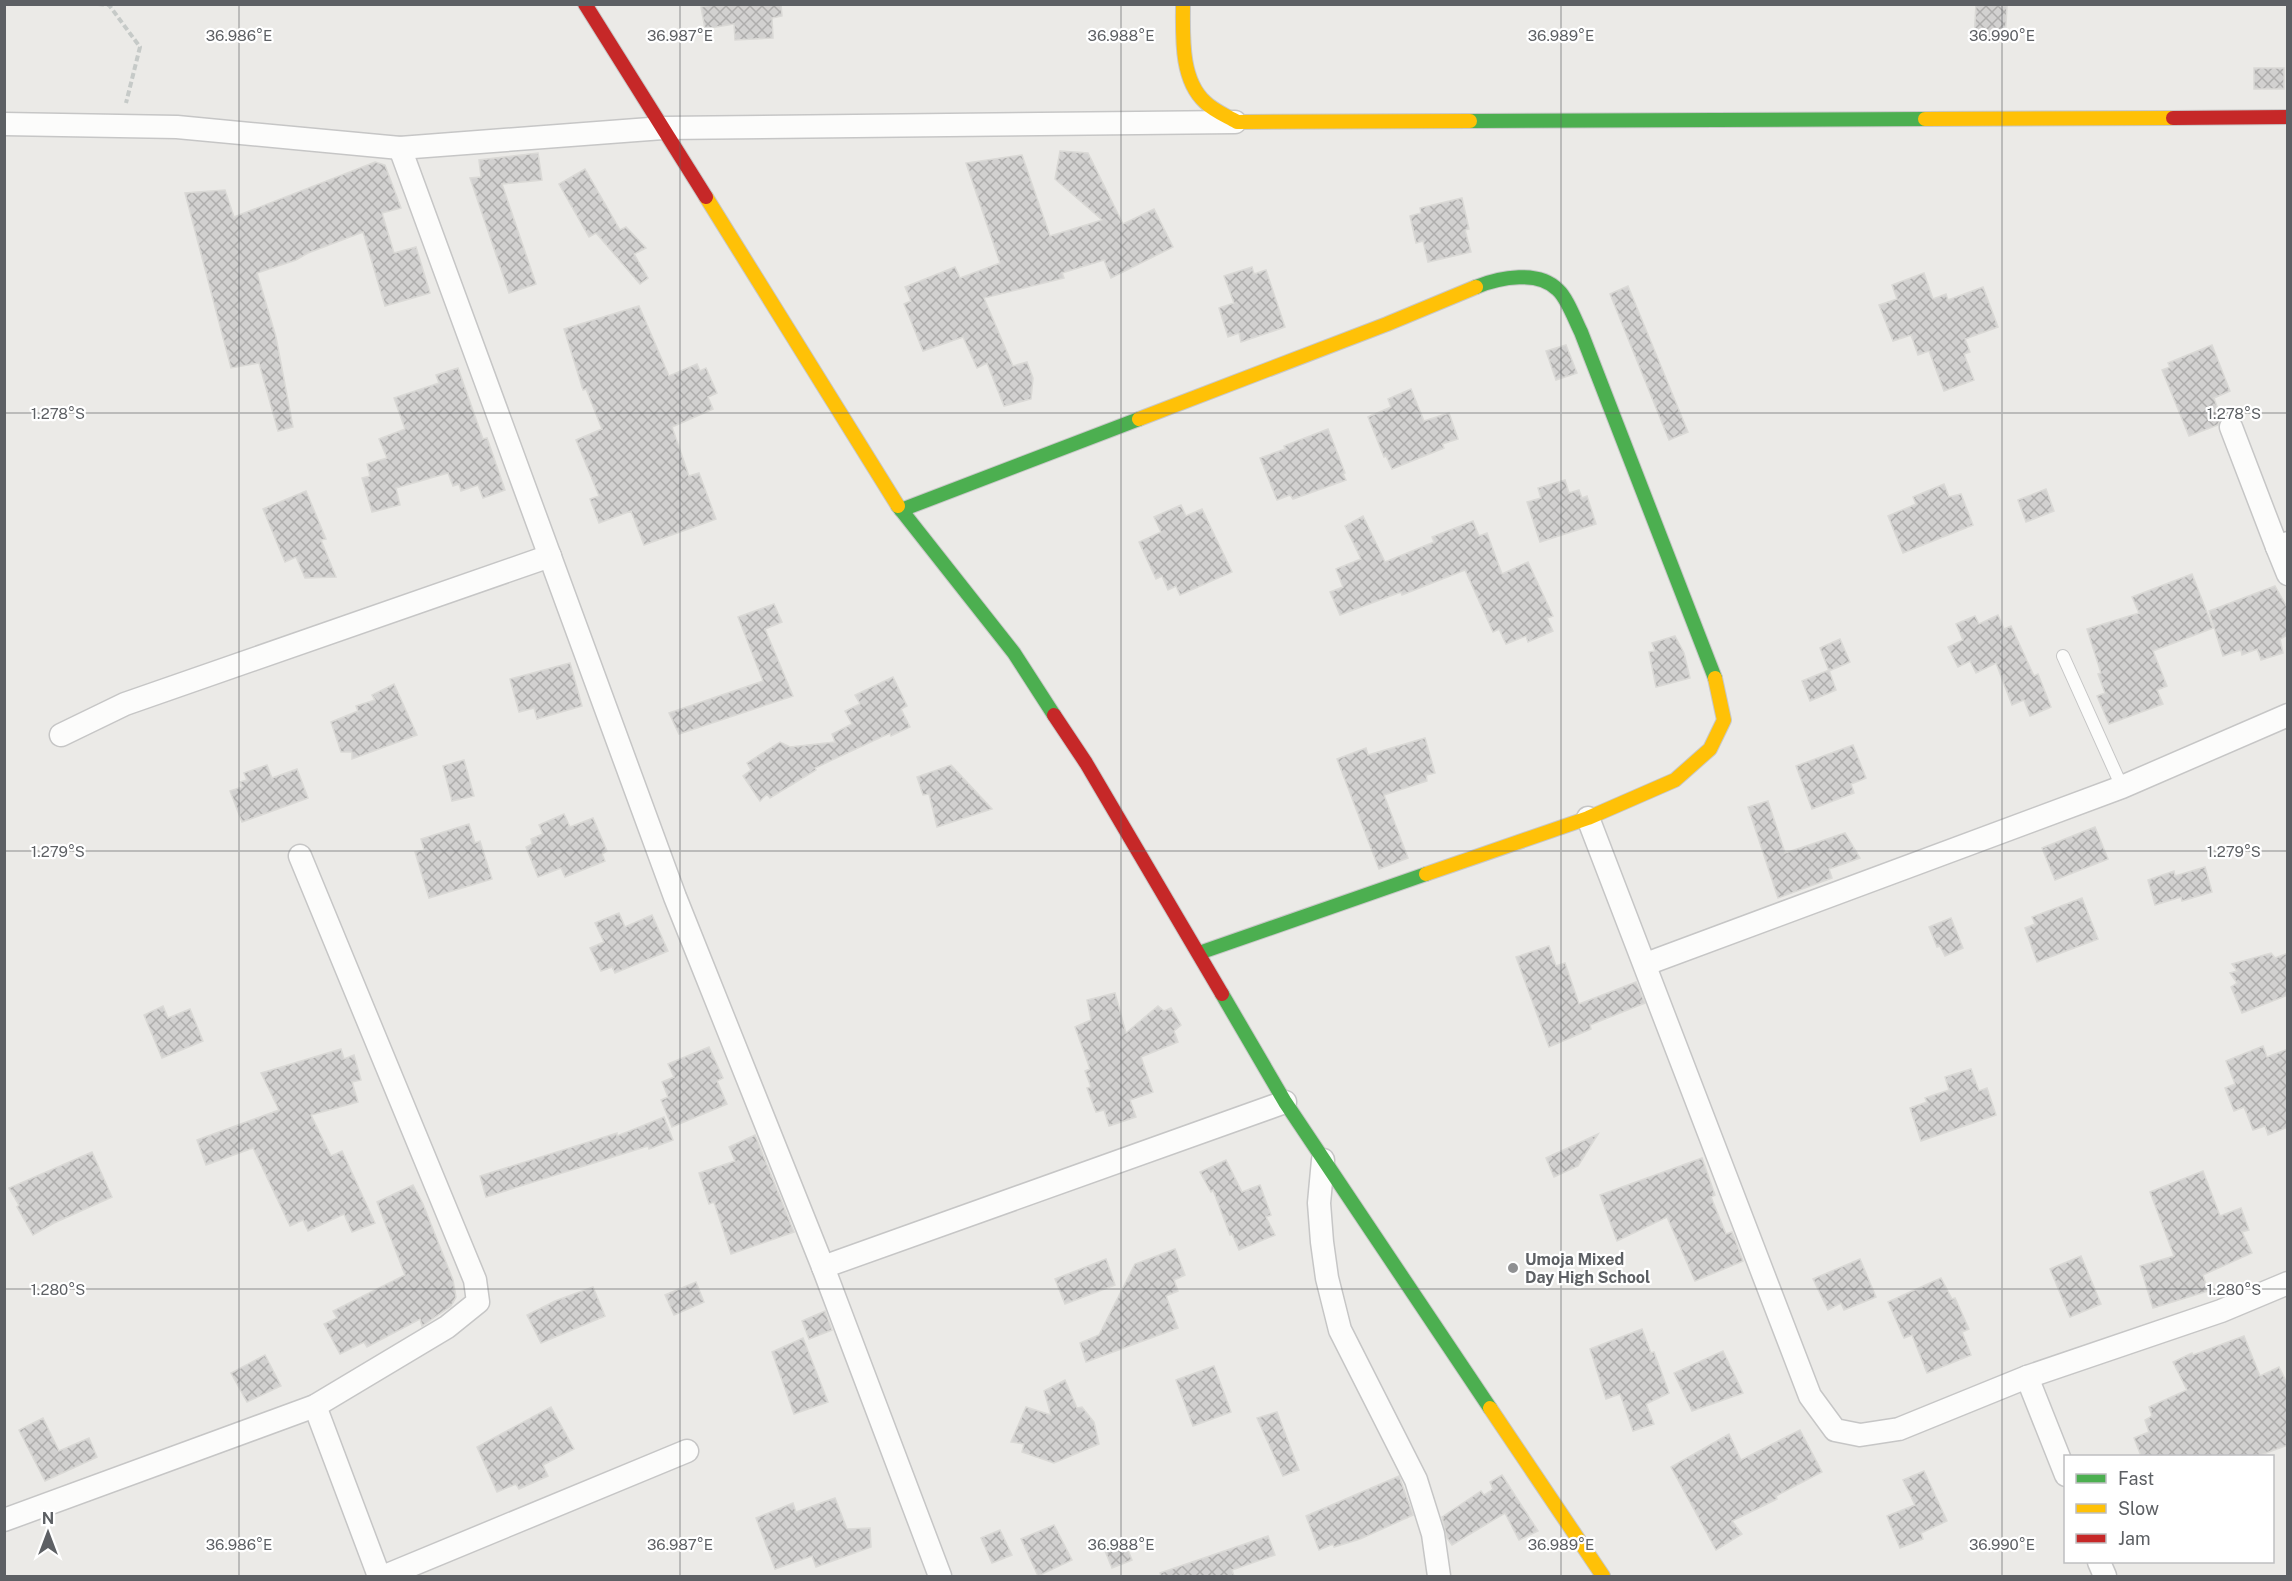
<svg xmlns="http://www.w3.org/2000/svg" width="2292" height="1581" viewBox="0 0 2292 1581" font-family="'Public Sans',sans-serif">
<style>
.building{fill:url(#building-cross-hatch);stroke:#dad9d6;stroke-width:1.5}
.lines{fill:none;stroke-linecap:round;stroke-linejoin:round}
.lane-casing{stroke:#c6c6c6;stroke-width:14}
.street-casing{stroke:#c6c6c6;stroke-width:25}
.fast-casing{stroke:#c8c8c8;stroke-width:16}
.slow-casing{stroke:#c8c8c8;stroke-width:16}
.jam-casing{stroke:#c8c8c8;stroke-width:16}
.path{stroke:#c6cac8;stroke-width:4;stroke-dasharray:6 3;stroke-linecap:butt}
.lane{stroke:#fcfcfb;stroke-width:12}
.street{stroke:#fcfcfb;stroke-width:22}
.fast{stroke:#4caf50;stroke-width:14}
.slow{stroke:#ffc107;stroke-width:14}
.jam{stroke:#c62828;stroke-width:14}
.ticks{fill:none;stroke:#5d6064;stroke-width:1.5;stroke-opacity:0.45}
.poi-dot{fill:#8f9092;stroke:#fff;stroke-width:2}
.labels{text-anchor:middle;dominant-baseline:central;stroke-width:4.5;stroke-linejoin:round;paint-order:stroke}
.poi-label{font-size:16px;font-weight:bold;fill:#5d6064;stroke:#fff;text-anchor:start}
.ticks-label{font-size:15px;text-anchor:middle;fill:#5d6064;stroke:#fff;stroke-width:4.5;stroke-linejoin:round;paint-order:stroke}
</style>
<defs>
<pattern id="building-cross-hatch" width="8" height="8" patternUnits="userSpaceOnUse" patternTransform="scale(1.5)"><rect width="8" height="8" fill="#d2d1d0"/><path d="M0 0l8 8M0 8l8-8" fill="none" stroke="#aeadac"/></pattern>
</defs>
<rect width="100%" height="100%" fill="#ebeae7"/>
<g class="building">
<path d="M 716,4 L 781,4 L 782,16 L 772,18 L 773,38 L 735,40 L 734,24 L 705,29 L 701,7 Z"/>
<path d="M 1976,4 L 2007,6 L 2005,41 L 1974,39 Z"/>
<rect x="2254" y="68" width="30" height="21"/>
<path d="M 1060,151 L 1088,153 L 1123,224 L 1154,209 L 1173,247 L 1111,278 L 1104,260 L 1062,273 L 1064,278 L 984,298 L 1013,366 L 1027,362 L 1033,378 L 1031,399 L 1004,406 L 987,363 L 977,368 L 963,337 L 923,351 L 904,304 L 911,301 L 905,287 L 955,267 L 960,278 L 1000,263 L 966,163 L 1022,155 L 1050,236 L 1102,220 L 1055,179 Z"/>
<path d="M 538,153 L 542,180 L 502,184 L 536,284 L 509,293 L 470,178 L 481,177 L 479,160 Z"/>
<path d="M 375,162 L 385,165 L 401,208 L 382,213 L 394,253 L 416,247 L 430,293 L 385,306 L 363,232 L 308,253 L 296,260 L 257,273 L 276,337 L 293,427 L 278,431 L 259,363 L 231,368 L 185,193 L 225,190 L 234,217 Z"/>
<path d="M 585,169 L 620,230 L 626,227 L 646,248 L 634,254 L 648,278 L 640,284 L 596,233 L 589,237 L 559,184 Z"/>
<path d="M 1462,198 L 1469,229 L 1465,230 L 1471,252 L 1428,262 L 1423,241 L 1416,243 L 1410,216 L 1421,213 L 1420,208 Z"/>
<path d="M 1252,267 L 1254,274 L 1266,270 L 1285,327 L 1241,342 L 1239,333 L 1228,337 L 1219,308 L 1234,303 L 1224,276 Z"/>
<path d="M 1924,273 L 1933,299 L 1946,294 L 1948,300 L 1983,287 L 1998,327 L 1965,339 L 1970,352 L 1964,354 L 1974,380 L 1944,391 L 1929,351 L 1918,355 L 1911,335 L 1893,341 L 1879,305 L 1897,299 L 1892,285 Z"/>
<path d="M 1628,286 L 1688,432 L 1669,440 L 1610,294 Z"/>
<path d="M 639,306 L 669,376 L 697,364 L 700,371 L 706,368 L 717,393 L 708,397 L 713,409 L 672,427 L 689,476 L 699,473 L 716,519 L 644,545 L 631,511 L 599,523 L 590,499 L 599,496 L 576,440 L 602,429 L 586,389 L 583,390 L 564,329 Z"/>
<path d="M 1566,345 L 1577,373 L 1556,380 L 1546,351 Z"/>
<path d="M 2212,345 L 2230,391 L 2214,398 L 2221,418 L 2218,425 L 2189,436 L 2162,370 L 2170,367 L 2168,363 Z"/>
<path d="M 458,368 L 483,439 L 487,438 L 505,490 L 483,498 L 478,485 L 461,491 L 459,484 L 453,486 L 448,473 L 396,488 L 400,505 L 372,512 L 362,478 L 370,476 L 367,464 L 387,458 L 379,439 L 405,429 L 394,398 L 439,383 L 436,375 Z"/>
<path d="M 1411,389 L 1424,421 L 1449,413 L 1458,439 L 1442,444 L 1444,448 L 1392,469 L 1386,456 L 1384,457 L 1368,417 L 1391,407 L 1388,399 Z"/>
<path d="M 1328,429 L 1345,473 L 1343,474 L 1346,480 L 1293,499 L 1290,495 L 1277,500 L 1260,458 L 1285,449 L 1284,446 Z"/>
<path d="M 1565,480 L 1569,493 L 1579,490 L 1582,498 L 1587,496 L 1596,524 L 1540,542 L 1527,502 L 1541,498 L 1538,488 Z"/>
<path d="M 1944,484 L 1949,497 L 1961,494 L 1973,525 L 1903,553 L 1888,516 L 1916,504 L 1913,497 Z"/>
<path d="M 2046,489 L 2054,511 L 2026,522 L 2018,500 Z"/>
<path d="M 306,491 L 326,539 L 321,540 L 336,577 L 305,578 L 296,557 L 285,562 L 263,509 Z"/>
<path d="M 1181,505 L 1186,516 L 1202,509 L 1232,572 L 1180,595 L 1176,586 L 1168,590 L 1162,576 L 1156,579 L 1139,542 L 1161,532 L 1154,517 Z"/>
<path d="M 1363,516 L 1385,562 L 1434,542 L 1432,537 L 1473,521 L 1479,536 L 1487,533 L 1502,574 L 1528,562 L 1553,616 L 1547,618 L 1553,631 L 1528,642 L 1526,636 L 1506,644 L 1499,629 L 1493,632 L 1465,570 L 1402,595 L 1401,592 L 1340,615 L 1330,592 L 1343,587 L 1336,569 L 1361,559 L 1345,526 Z"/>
<path d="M 2192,574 L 2213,628 L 2153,651 L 2167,686 L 2157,690 L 2163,704 L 2109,724 L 2097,696 L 2105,693 L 2098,674 L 2101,673 L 2087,629 L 2139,613 L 2132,597 Z"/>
<path d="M 2275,586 L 2288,609 L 2288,635 L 2280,639 L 2283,653 L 2261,660 L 2257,649 L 2242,655 L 2241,650 L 2223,656 L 2209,611 Z"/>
<path d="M 774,604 L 782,622 L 765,629 L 793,696 L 679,734 L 669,713 L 763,681 L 738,617 Z"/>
<path d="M 1998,615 L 2004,629 L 2011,626 L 2034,676 L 2038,674 L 2051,707 L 2030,716 L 2024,700 L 2012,705 L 1996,663 L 1976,673 L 1970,661 L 1958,667 L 1948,647 L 1963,640 L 1956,624 L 1975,616 L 1979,624 Z"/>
<path d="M 1675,636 L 1684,653 L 1690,678 L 1656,687 L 1649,652 L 1655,651 L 1652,643 Z"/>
<path d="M 1840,639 L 1850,662 L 1829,671 L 1820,648 Z"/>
<path d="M 570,663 L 582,706 L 537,719 L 534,708 L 519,712 L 510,679 Z"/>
<path d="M 1829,670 L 1836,690 L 1810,701 L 1802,681 Z"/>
<path d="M 893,677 L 907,706 L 901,709 L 910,727 L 891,736 L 890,733 L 815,768 L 816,770 L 770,798 L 767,794 L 760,801 L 743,776 L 751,770 L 747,763 L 780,742 L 790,747 L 835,742 L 832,734 L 852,724 L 845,711 L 860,704 L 855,695 Z"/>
<path d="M 394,684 L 417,735 L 352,759 L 352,752 L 341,752 L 331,722 L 358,711 L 356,706 L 375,700 L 372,695 Z"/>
<path d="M 1425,738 L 1435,773 L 1426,775 L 1427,781 L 1384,795 L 1408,858 L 1379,869 L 1337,759 L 1366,748 L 1368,755 Z"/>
<path d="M 1853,745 L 1866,778 L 1851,784 L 1854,793 L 1812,809 L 1796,766 Z"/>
<path d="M 464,760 L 474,796 L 452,801 L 443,766 Z"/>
<path d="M 267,765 L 272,778 L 297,769 L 308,798 L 242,822 L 230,791 L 242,787 L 240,782 L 247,780 L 244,773 Z"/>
<path d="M 951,765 L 992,809 L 937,827 L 929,794 L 923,795 L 917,777 Z"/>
<path d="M 1768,801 L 1785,853 L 1845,833 L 1860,858 L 1829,869 L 1832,878 L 1778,898 L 1748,807 Z"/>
<path d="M 564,814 L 570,827 L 593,818 L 607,851 L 602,854 L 605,861 L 565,877 L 561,868 L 538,877 L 526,847 L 532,844 L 531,839 L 543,834 L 539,825 Z"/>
<path d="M 469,824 L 475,843 L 480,841 L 492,879 L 429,898 L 415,852 L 424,850 L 421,839 Z"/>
<path d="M 2095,827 L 2108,859 L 2055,880 L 2042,848 Z"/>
<path d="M 2205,867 L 2212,892 L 2182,901 L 2181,897 L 2155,905 L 2148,880 L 2174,871 L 2175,876 Z"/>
<path d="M 2082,898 L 2098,939 L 2037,962 L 2025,928 L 2035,924 L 2032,917 Z"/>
<path d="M 619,913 L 625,927 L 652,915 L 668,951 L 615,973 L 612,967 L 601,971 L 590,948 L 604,942 L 595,923 Z"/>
<path d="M 1951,918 L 1963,948 L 1945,956 L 1940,946 L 1937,947 L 1929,927 Z"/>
<path d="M 1549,946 L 1556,966 L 1565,963 L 1579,1004 L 1636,982 L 1645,1003 L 1590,1025 L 1591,1029 L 1549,1047 L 1516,957 Z"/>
<path d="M 2271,953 L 2275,958 L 2288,953 L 2288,995 L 2242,1013 L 2231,987 L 2237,983 L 2230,973 L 2237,971 L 2232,964 Z"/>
<path d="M 1115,993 L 1126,1033 L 1158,1006 L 1164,1011 L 1171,1008 L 1181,1025 L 1174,1031 L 1178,1042 L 1141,1057 L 1153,1092 L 1130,1100 L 1136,1117 L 1109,1126 L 1104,1110 L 1096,1112 L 1087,1088 L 1091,1087 L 1085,1071 L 1090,1069 L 1075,1027 L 1091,1020 L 1087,1000 Z"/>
<path d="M 163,1006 L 168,1018 L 190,1009 L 203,1041 L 162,1058 L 144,1015 Z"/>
<path d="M 2263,1046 L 2267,1057 L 2288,1049 L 2288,1127 L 2268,1135 L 2265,1126 L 2253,1130 L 2244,1107 L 2234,1111 L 2225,1088 L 2235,1084 L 2226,1061 Z"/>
<path d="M 709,1047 L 723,1078 L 717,1081 L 727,1104 L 672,1127 L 661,1100 L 668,1097 L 662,1082 L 674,1077 L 668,1064 Z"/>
<path d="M 341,1049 L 344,1059 L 354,1055 L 361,1080 L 352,1082 L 358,1102 L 311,1115 L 331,1156 L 342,1151 L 375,1223 L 352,1232 L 344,1214 L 308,1231 L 303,1220 L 290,1226 L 253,1148 L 206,1165 L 197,1140 L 279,1110 L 261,1073 Z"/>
<path d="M 1971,1069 L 1979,1091 L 1987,1088 L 1996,1115 L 1921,1141 L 1910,1108 L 1927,1102 L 1925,1098 L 1949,1090 L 1945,1077 Z"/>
<path d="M 664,1117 L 673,1140 L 649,1149 L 648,1146 L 486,1197 L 480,1176 L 617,1133 L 617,1136 Z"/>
<path d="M 1598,1134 L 1578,1166 L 1554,1177 L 1546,1158 Z"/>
<path d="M 755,1135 L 794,1232 L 731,1254 L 714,1202 L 709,1204 L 699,1173 L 735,1161 L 729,1147 Z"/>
<path d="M 92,1152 L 112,1197 L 54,1223 L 33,1235 L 17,1207 L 19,1205 L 9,1188 Z"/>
<path d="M 1702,1158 L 1715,1195 L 1711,1197 L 1726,1234 L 1732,1232 L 1743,1261 L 1695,1281 L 1667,1217 L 1617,1241 L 1600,1195 Z"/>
<path d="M 1226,1160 L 1242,1192 L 1260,1185 L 1271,1215 L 1266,1217 L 1275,1235 L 1239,1250 L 1232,1234 L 1230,1235 L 1213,1190 L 1211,1192 L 1200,1172 Z"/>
<path d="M 2203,1171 L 2220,1216 L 2241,1208 L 2249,1230 L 2242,1232 L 2252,1253 L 2203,1275 L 2208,1291 L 2153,1308 L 2140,1266 L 2174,1256 L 2150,1192 Z"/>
<path d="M 413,1185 L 423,1204 L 453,1280 L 456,1297 L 451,1306 L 422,1326 L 420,1319 L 367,1347 L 364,1342 L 340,1354 L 324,1324 L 337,1318 L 333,1311 L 405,1275 L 377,1202 Z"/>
<path d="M 1175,1249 L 1185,1275 L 1174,1280 L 1178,1291 L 1166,1296 L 1178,1328 L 1086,1362 L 1080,1343 L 1099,1335 L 1135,1264 Z"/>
<path d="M 2081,1256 L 2101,1304 L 2070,1317 L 2050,1269 Z"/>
<path d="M 1106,1259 L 1115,1285 L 1065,1304 L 1055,1279 Z"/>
<path d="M 1860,1259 L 1876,1297 L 1844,1310 L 1841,1303 L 1828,1310 L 1813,1279 Z"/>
<path d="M 1941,1278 L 1952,1299 L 1955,1298 L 1969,1329 L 1962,1332 L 1971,1355 L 1927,1373 L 1912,1335 L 1904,1338 L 1888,1302 Z"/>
<path d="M 696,1282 L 704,1302 L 674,1315 L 665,1295 Z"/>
<path d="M 593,1287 L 605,1316 L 541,1343 L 527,1315 L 555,1301 Z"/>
<path d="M 825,1311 L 832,1330 L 809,1339 L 802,1321 Z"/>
<path d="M 1642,1329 L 1651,1353 L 1654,1352 L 1669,1393 L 1646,1404 L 1654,1424 L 1633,1431 L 1620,1394 L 1606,1399 L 1590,1349 Z"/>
<path d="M 2244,1336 L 2260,1376 L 2279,1367 L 2288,1385 L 2288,1445 L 2258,1456 L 2141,1456 L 2134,1438 L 2149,1432 L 2145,1420 L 2152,1416 L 2149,1407 L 2187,1390 L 2173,1362 L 2192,1353 L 2193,1355 Z"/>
<path d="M 803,1338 L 828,1402 L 794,1414 L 772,1352 Z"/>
<path d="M 1723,1351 L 1743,1393 L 1692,1411 L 1674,1373 Z"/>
<path d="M 265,1355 L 281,1386 L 247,1402 L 231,1373 Z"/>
<path d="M 1214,1366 L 1231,1412 L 1193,1426 L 1176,1380 Z"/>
<path d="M 1065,1380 L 1077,1408 L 1082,1407 L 1094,1422 L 1099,1444 L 1054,1463 L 1022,1452 L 1024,1444 L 1011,1442 L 1026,1407 L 1051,1415 L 1044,1391 Z"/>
<path d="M 551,1407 L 574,1449 L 543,1465 L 548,1476 L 519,1489 L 516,1484 L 497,1492 L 477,1447 Z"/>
<path d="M 1277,1412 L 1299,1470 L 1283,1476 L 1257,1418 Z"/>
<path d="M 43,1418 L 59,1451 L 89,1438 L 97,1457 L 45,1481 L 19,1430 Z"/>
<path d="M 1800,1430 L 1822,1472 L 1776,1496 L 1777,1499 L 1732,1521 L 1742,1534 L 1716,1550 L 1671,1467 L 1729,1434 L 1741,1460 Z"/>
<path d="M 1924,1471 L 1947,1521 L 1921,1533 L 1923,1539 L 1900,1548 L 1887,1516 L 1915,1505 L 1903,1480 Z"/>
<path d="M 1502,1475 L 1538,1531 L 1519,1540 L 1505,1513 L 1452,1545 L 1447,1538 L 1442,1517 L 1481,1491 L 1484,1495 L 1493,1489 L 1490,1482 Z"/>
<path d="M 1399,1476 L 1413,1515 L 1360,1539 L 1334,1547 L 1333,1544 L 1319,1550 L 1306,1516 Z"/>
<path d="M 835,1498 L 847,1529 L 870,1528 L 871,1547 L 816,1567 L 812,1556 L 775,1569 L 756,1518 L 793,1503 L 796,1512 Z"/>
<path d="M 1054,1525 L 1072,1560 L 1038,1576 L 1021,1539 Z"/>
<path d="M 1000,1530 L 1012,1555 L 992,1563 L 981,1538 Z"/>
<path d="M 1268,1536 L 1275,1555 L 1232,1570 L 1234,1576 L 1161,1576 L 1160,1573 Z"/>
<path d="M 1123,1538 L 1132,1560 L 1112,1568 L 1103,1546 Z"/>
</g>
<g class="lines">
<g class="lane-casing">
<path id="lane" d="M 2063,656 L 2122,787"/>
</g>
<g class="street-casing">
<g id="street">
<path d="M 4,124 L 177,127 L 400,148 L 663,128 L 1235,122"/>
<path d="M 400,148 L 675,897 L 823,1267 L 940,1576"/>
<path d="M 2231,427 L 2277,547"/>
<path d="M 2288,543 L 2277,547 L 2288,574"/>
<path d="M 61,735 L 125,704 L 550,556"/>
<path d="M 1588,818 L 1810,1396 L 1835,1430 L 1860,1435 L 1899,1429 L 2027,1377 L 2221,1311 L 2288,1283"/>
<path d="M 1646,964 L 2122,787 L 2288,715"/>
<path d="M 1323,1160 L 1319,1203 L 1322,1242 L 1327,1278 L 1340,1330 L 1416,1480 L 1433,1534 L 1439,1576"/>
<path d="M 823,1267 L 1285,1102"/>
<path d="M 2027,1377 L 2066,1475"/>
<path d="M 315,1406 L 379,1576"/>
<path d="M 4,1520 L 315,1406 L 447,1327 L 478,1302 L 475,1280 L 300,856"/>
<path d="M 2099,1562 L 2105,1576"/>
<path d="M 385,1576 L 687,1451"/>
</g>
</g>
<g class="fast-casing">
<g id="fast">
<path d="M 1470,121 L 1925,119"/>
<path d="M 1476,287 C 1500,277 1539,270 1558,290 C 1567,298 1575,320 1581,332 L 1715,678"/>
<path d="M 898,506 L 1014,653 L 1054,715"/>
<path d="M 901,510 L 1139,419"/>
<path d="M 1199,953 L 1426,874"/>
<path d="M 1222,994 L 1285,1102 L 1490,1408"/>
</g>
</g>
<g class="slow-casing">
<g id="slow">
<path d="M 1183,4 C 1183,35 1180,79 1205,102 C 1214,111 1227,116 1237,122 L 1470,121"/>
<path d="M 1925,119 L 2173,118"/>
<path d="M 706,197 L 898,506"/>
<path d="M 1139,419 L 1387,324 L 1476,287"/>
<path d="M 1426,874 L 1588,818 L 1675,780 L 1710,749 L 1724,720 L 1715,678"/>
<path d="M 1490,1408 L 1603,1576"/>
</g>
</g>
<g class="jam-casing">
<g id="jam">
<path d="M 585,4 L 706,197"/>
<path d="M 2173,118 L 2288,117"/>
<path d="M 1054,715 L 1086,763 L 1222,994"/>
</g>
</g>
<path class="path" d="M 98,4 L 109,5 L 140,47 L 126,103"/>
<use href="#lane" class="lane"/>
<use href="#street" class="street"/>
<use href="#fast" class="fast"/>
<use href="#slow" class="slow"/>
<use href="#jam" class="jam"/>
</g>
<path class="ticks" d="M 239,4 L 239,1576M 680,4 L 680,1576M 1121,4 L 1121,1576M 1561,4 L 1561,1576M 2002,4 L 2002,1576M 4,413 L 2288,413M 4,851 L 2288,851M 4,1289 L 2288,1289"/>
<circle class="poi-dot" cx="1513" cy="1268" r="6"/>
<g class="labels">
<g class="poi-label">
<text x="1525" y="1259">Umoja Mixed<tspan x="1525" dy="18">Day High School</tspan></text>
</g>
</g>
<g class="ticks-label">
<text x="239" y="41">36.986°E</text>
<text x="680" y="41">36.987°E</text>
<text x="1121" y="41">36.988°E</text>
<text x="1561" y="41">36.989°E</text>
<text x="2002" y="41">36.990°E</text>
<text x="58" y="419">1.278°S</text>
<text x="2234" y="419">1.278°S</text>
<text x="58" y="857">1.279°S</text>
<text x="2234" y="857">1.279°S</text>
<text x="58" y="1295">1.280°S</text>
<text x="2234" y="1295">1.280°S</text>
<text x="239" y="1550">36.986°E</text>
<text x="680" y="1550">36.987°E</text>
<text x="1121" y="1550">36.988°E</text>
<text x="1561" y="1550">36.989°E</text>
<text x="2002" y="1550">36.990°E</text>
</g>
<rect width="2292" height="1581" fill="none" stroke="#5d6064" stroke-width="12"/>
<rect x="2064" y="1455" width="210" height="108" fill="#ffffff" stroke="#bebfc1" stroke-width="1.5"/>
<rect x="2076" y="1474" width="30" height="9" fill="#4caf50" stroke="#bebfc1" stroke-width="1.5"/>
<text x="2118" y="1485" font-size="18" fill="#5d6064">Fast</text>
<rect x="2076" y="1504" width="30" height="9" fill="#ffc107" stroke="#bebfc1" stroke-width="1.5"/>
<text x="2118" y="1515" font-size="18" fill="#5d6064">Slow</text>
<rect x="2076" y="1534" width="30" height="9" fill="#c62828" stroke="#bebfc1" stroke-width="1.5"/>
<text x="2118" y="1545" font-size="18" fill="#5d6064">Jam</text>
<g transform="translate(48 1533)" stroke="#ffffff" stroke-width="4.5" paint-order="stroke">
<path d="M0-4.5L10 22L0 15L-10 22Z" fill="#5d6064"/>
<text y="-9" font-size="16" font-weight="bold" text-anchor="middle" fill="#5d6064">N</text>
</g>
</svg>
